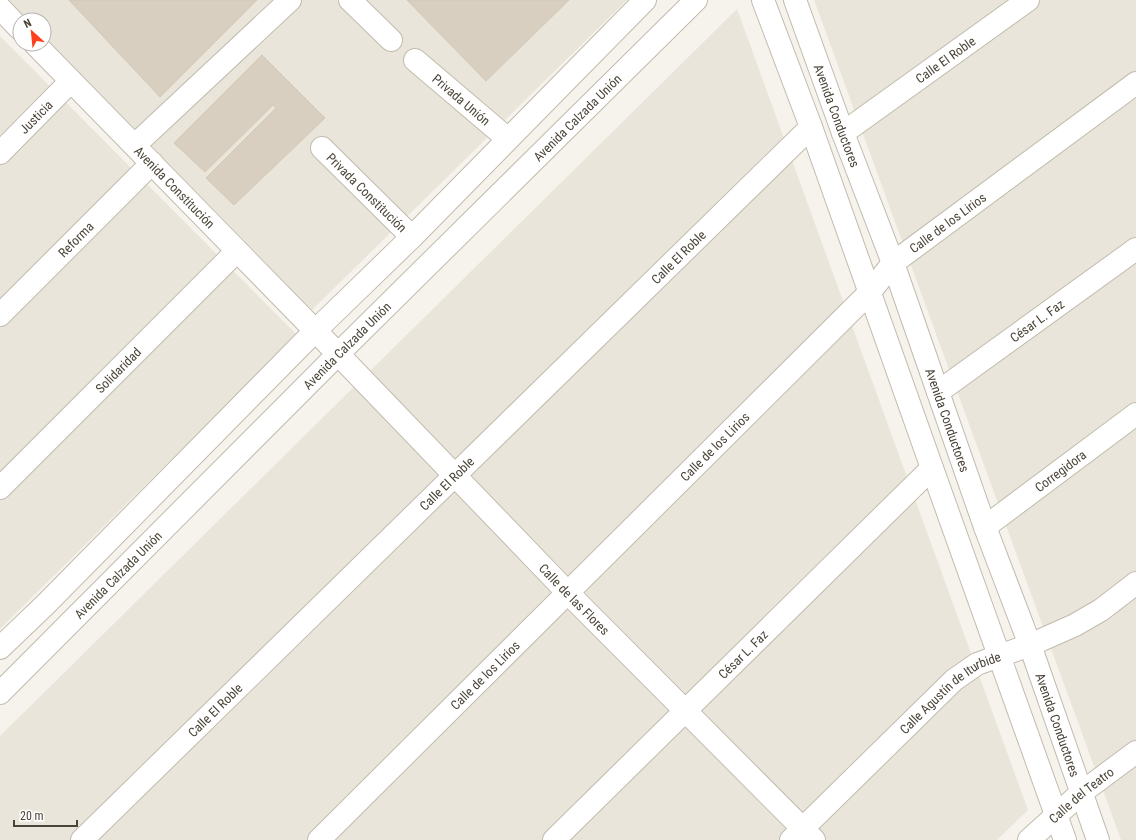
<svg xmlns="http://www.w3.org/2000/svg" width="1136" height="840" viewBox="0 0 1136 840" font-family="'Roboto Condensed',sans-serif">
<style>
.residential{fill:#eae5da}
.building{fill:#d8cfc1;stroke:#d3c7b4}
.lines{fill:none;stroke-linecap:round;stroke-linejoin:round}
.minor-casing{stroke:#c2bbae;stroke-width:24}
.minor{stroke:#fff;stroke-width:22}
.labels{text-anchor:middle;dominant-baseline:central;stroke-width:3;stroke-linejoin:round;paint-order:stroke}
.street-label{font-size:13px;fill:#4b4439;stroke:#fff}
</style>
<rect width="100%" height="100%" fill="#f6f3ec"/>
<g class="residential">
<path d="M 9,0 L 627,0 L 312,310 L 44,36 L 44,20 L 28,20 Z"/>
<path d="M 814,0 L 1136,0 L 1136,840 L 1121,840 Z"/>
<path d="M 737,9 L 1028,810 L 997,840 L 0,840 L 0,736 Z"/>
<path d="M 0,36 L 297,335 L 0,629 Z"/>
</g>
<g class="building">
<path d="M 69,0 L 257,0 L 160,97 Z"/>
<path d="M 407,0 L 569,0 L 486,81 Z"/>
<path d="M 262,55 L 325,118 L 234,205 L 206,178 L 276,108 L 273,105 L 205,172 L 174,143 Z"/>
</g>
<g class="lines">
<g class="minor-casing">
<g id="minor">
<path d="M 350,0 L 391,40"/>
<path d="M 763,0 L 811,127 L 932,468 L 1065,840"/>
<path id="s1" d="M 795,0 L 843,133 L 893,263 L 985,527 L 1030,645 L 1098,840"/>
<path d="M 0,8 L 20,29"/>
<path id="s2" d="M 35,44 L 338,354 L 568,593 L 814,840"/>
<path id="s3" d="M 415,60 L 508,139"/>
<path id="s4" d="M 843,133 L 1028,0"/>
<path d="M 135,145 L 290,0"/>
<path id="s5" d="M 322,148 L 412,237"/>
<path id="s6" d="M 0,153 L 71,81"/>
<path id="s7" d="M 0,315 L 152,163"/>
<path id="s8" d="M 938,392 L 1136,249"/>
<path id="s9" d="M 0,488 L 237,251"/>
<path id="s10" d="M 985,527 L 1136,414"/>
<path d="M 0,648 L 46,604 L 315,331 L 412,237 L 645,0"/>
<path id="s11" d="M 0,693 L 338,354 L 696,0"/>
<path id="s12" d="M 82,840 L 811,127"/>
<path id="s13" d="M 319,840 L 870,292 L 893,263 L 1136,83"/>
<path id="s14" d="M 554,840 L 932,468"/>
<path id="s15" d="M 791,840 L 954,680 L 977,664 L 1030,645 L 1075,625 L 1101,610 L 1136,583"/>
<path id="s16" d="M 1029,840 L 1081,793 L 1136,752"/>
</g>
</g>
<use href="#minor" class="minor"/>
</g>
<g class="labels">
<g class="street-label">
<text stroke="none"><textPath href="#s4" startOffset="126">Calle El Roble</textPath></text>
<text stroke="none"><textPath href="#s3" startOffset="61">Privada Unión</textPath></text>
<text stroke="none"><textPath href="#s1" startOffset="123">Avenida Conductores</textPath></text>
<text stroke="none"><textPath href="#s6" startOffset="51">Justicia</textPath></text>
<text stroke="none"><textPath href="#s11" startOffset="815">Avenida Calzada Unión</textPath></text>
<text stroke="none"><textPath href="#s2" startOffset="200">Avenida Constitución</textPath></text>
<text stroke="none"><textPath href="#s5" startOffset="63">Privada Constitución</textPath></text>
<text stroke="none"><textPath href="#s13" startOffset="882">Calle de los Lirios</textPath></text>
<text stroke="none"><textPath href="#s7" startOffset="107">Reforma</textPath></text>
<text stroke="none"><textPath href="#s12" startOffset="834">Calle El Roble</textPath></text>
<text stroke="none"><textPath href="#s8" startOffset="122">César L. Faz</textPath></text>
<text stroke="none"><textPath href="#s11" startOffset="491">Avenida Calzada Unión</textPath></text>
<text stroke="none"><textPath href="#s9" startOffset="167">Solidaridad</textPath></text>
<text stroke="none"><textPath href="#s1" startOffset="447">Avenida Conductores</textPath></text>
<text stroke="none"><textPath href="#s13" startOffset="558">Calle de los Lirios</textPath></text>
<text stroke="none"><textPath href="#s10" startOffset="94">Corregidora</textPath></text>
<text stroke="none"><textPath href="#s12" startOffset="510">Calle El Roble</textPath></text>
<text stroke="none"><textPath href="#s11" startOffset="167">Avenida Calzada Unión</textPath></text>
<text stroke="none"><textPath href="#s2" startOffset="774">Calle de las Flores</textPath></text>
<text stroke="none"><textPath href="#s14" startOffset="265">César L. Faz</textPath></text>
<text stroke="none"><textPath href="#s13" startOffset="234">Calle de los Lirios</textPath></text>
<text stroke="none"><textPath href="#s15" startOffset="218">Calle Agustín de Iturbide</textPath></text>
<text stroke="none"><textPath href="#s12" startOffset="186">Calle El Roble</textPath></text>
<text stroke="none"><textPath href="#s1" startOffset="771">Avenida Conductores</textPath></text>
<text stroke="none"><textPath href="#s16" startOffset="69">Calle del Teatro</textPath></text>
</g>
</g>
<g transform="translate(32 32) rotate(333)"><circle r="19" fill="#ffffff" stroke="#b7b4b0"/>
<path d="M0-3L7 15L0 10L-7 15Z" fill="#fc3f1d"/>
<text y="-6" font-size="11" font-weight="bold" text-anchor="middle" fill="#4b4439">N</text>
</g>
<path d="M14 820v6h63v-6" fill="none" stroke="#4b4439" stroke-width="2"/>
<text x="20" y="820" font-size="12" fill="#4b4439" stroke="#ffffff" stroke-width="3" paint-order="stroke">20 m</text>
</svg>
